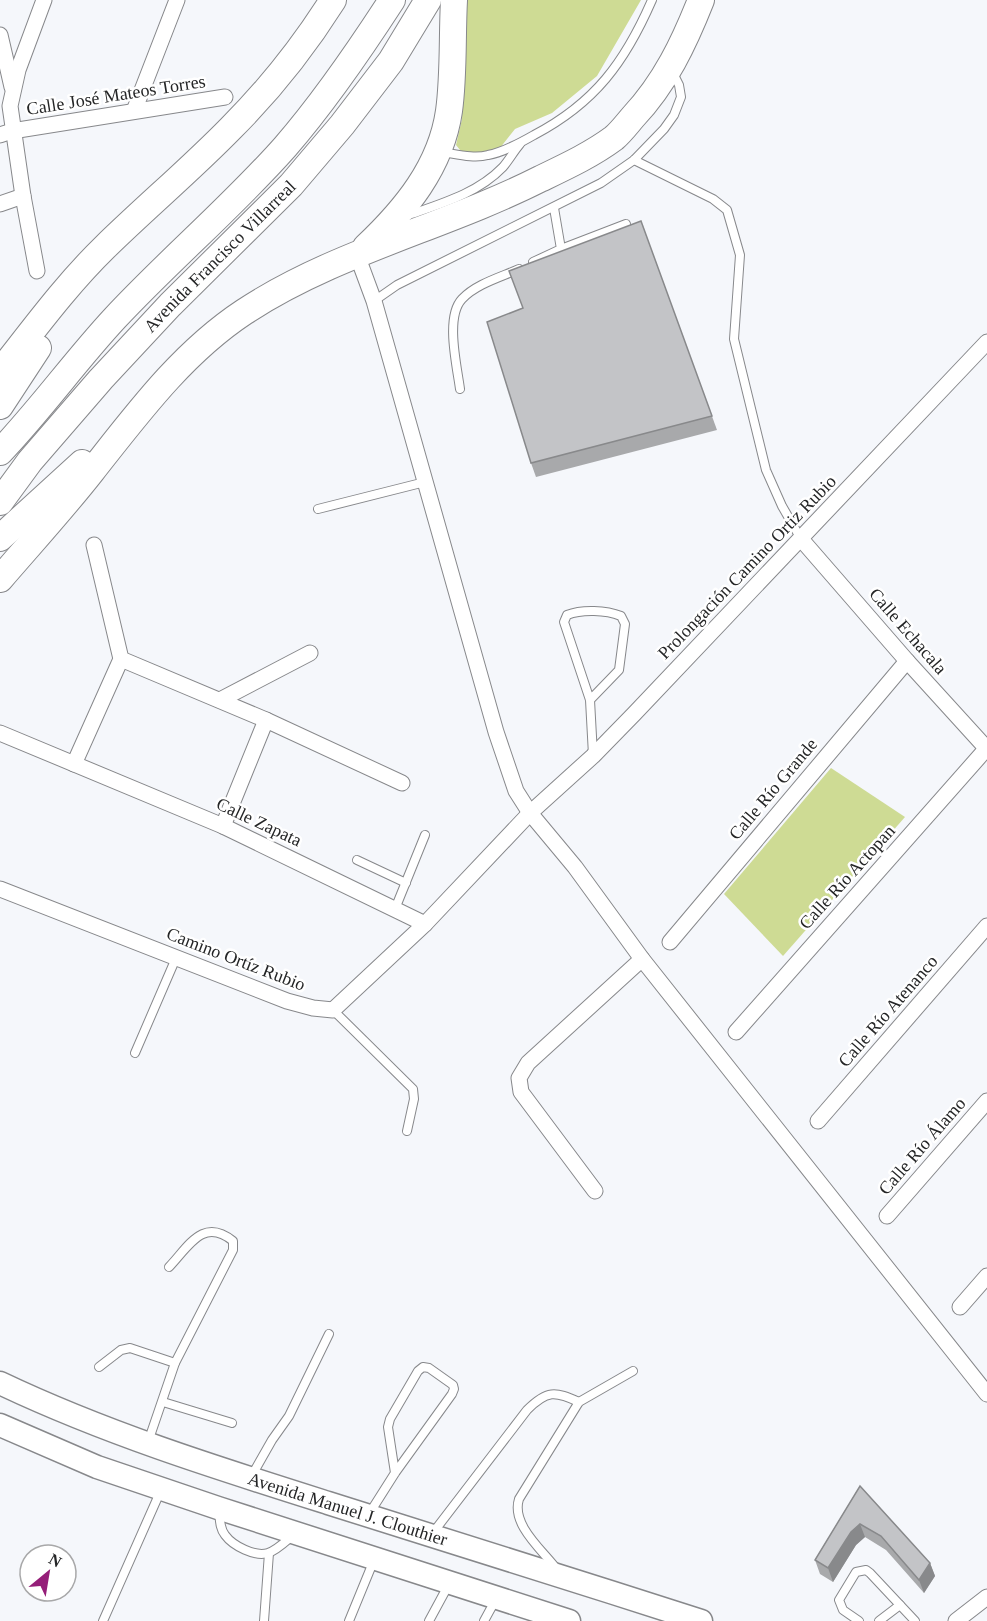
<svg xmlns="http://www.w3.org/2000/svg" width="987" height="1621" viewBox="0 0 987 1621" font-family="'Times New Roman',serif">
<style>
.green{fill:#cedb94}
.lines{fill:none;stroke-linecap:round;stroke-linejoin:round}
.service-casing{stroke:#87888b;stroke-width:10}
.minor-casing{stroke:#87888b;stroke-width:17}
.secondary-casing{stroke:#87888b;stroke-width:25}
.trunk-casing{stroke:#87888b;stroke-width:28}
.service{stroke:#fff;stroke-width:8}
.minor{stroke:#fff;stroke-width:15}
.secondary{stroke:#fff;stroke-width:22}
.trunk{stroke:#fff;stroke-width:26}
.wall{fill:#a8a9ab}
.shaded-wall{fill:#88898b}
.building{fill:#c3c4c7;stroke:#88898b;stroke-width:1.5}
.labels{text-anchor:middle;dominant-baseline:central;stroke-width:5;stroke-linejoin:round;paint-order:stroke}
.street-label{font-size:18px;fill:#252627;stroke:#fff}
</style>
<rect width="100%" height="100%" fill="#f5f7fb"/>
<g class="green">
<path d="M 466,0 L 641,0 L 597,76 L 552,113 L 515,129 L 500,148 L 483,154 L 464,155 L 456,145 L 462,119 Z"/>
<path d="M 831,768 L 905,817 L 783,956 L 724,894 Z"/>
</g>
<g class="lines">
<g class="service-casing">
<g id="service">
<path d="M 442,152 C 456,154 474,159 488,155 C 504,152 520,143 534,135 C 595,103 625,62 652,0"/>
<path d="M 634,160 L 713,199 L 727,210 L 740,255 L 734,339 L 766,470 L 782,506 L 801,539"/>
<path d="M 406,216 C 440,204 477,194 503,167 C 509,160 514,151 520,144"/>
<path d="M 561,249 L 626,224"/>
<path d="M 533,262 L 561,249 L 554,208"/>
<path d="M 374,301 L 397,285 L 601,183 L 634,160 L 664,129 L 674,115 L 681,97 L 679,85 L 672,71"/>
<path d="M 460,389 C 457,366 445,317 462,299 C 476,284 501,277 519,269"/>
<path d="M 318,509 L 425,482"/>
<path d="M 590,700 L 619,670 L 625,624 L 621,616 C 606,610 582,609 567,615 L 564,622 L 590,700 L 593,755"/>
<path d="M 357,860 L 406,883"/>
<path d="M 395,909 L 425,835"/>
<path d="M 333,1010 L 413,1089 L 414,1099 L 407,1131"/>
<path d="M 135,1053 L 176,958"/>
<path d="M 99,1367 L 121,1350 L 130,1348 L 175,1363"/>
<path d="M 163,1402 L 232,1423"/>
<path d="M 148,1442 L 175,1363 L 233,1250 L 233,1241 C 203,1217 189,1246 169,1267"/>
<path d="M 251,1477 L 272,1440 L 289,1416 L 329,1334"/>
<path d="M 219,1512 C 220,1521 220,1529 225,1535 C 233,1546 255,1557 268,1553 C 277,1550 285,1542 292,1536"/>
<path d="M 369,1514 L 395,1473 L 452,1394 L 454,1389 L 453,1385 L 429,1368 L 423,1367 L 418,1371 L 390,1419 L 388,1427 L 395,1473"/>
<path d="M 432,1534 L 527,1410 C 547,1390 555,1391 579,1402"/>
<path d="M 555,1567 C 541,1549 511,1524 519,1499 L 579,1402 L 633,1371"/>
<path d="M 103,1621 L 161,1490"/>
<path d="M 264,1621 L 269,1553"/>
<path d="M 349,1621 L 374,1560"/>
<path d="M 429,1621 L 449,1584"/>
<path d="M 484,1621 L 496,1599"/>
<path d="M 859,1621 L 843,1610 L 839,1600 L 856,1572 L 866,1570 L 870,1573 L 915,1621"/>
<path d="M 879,1621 L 900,1605"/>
</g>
</g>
<g class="minor-casing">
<g id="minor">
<path d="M 0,35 L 12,87"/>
<path d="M 134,111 L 177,0"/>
<path d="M 0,135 L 12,131 L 225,97"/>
<path d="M 0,204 L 23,196"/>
<path d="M 357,255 L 374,301 L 496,732 L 516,791 L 530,813 L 575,867 L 642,959 L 987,1394"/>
<path d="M 37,271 L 23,196 L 10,106 L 18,70 L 44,0"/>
<path d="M 801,539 L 907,661 L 987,749"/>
<path d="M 94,545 L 121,659 L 266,720 L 402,783"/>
<path d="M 220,700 L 310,653"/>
<path d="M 0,733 L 223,826 L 425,924"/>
<path d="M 74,764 L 121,659"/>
<path d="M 223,826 L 266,720"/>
<path d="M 0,889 L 287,1001 L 313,1008 L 333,1010 L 425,924 L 530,813 L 593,756 L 634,714 L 987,342"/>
<path d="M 670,942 L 907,661"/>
<path d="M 736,1032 L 987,748"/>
<path d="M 818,1121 L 987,926"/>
<path d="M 595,1191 L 521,1092 L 519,1078 L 528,1063 L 642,959"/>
<path d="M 887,1216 L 987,1101"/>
<path d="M 960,1307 L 987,1276"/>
<path d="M 956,1621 L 987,1597"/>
</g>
</g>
<g class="secondary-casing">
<g id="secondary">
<path id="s1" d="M 0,1383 C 105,1433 217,1468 328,1503 C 453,1542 577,1581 701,1621"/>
<path d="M 0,1425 L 97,1467 L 218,1508 L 569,1621"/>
</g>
</g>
<g class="trunk-casing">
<g id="trunk">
<path d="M 366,247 C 405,210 441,167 449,111 C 454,75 452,37 454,0"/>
<path d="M 0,372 C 34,329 66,285 105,247 C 147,206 191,169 231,128 C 270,89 304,46 333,0"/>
<path d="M 0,406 L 38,348"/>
<path d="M 0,452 C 41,409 75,361 115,318 C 170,259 232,207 285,147 C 325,101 359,51 392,0"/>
<path id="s2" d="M 0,502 L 30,461 L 101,379 L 170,305 L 291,185 L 342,125 L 391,61 L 428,0"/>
<path d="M 0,538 L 82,463"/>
<path d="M 0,579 C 31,543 63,508 92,471 C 137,414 182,353 244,312 C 333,253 445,227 540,179 C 565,167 591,155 614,138 C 621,132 627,124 633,117 C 665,83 684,43 701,0"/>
</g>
</g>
<use href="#service" class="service"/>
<use href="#minor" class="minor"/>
<use href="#secondary" class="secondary"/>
<use href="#trunk" class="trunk"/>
</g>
<g class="wall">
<path d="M 641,221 L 717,430 L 536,477 L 531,463 L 522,308 Z"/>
<path d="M 860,1486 L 930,1563 L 935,1576 L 924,1593 L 886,1550 L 865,1537 L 856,1545 L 833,1582 L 820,1574 L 815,1560 Z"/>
</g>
<g class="shaded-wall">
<path d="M 860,1524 L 865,1537 L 856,1545 L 833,1582 L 828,1568 L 851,1532 Z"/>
<path d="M 930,1563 L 935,1576 L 924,1593 L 919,1580 Z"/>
</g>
<g class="building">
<path d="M 641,221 L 712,416 L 531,463 L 487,322 L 523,308 L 509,271 Z"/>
<path d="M 860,1486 L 930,1563 L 919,1580 L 881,1536 L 860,1524 L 851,1532 L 828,1568 L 815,1560 Z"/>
</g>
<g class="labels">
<g class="street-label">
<text transform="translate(116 95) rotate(-9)">Calle José Mateos Torres</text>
<text stroke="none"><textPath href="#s2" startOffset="330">Avenida Francisco Villarreal</textPath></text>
<text transform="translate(747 567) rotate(-46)">Prolongación Camino Ortiz Rubio</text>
<text transform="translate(908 631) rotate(49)">Calle Echacala</text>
<text transform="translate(773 789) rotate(-50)">Calle Río Grande</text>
<text transform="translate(259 822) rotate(25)">Calle Zapata</text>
<text transform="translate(847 877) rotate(-48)">Calle Río Actopan</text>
<text transform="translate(236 959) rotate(21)">Camino Ortíz Rubio</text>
<text transform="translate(888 1011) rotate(-49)">Calle Río Atenanco</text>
<text transform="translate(922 1146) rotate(-49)">Calle Río Álamo</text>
<text stroke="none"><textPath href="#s1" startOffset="370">Avenida Manuel J. Clouthier</textPath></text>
</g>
</g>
<g transform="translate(48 1573) rotate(30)"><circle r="28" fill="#ffffff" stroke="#a8a8a9" stroke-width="1.5"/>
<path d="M0-4.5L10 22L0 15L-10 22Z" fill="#951e79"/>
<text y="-9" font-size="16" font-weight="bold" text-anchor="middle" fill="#252627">N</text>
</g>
</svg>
